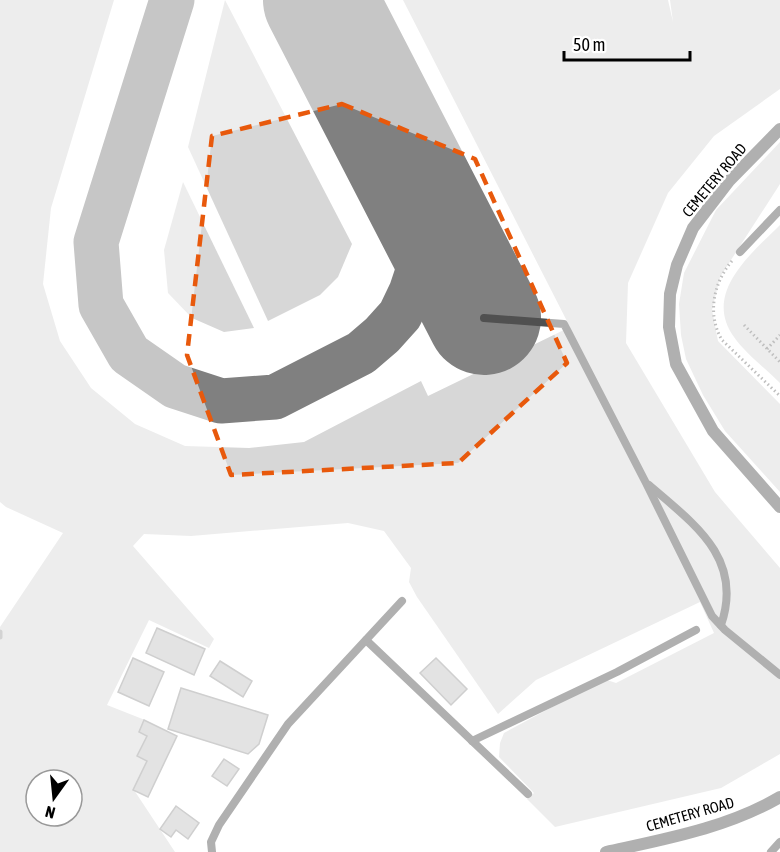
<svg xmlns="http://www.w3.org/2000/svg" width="780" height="852" viewBox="0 0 780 852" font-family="'Asap Condensed',sans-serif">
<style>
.green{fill:#d7d7d7;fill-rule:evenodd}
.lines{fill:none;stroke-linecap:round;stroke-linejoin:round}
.stream{stroke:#9e9e9e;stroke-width:5}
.taxiway{stroke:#808080;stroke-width:45}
.runway{stroke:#808080;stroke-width:114}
.building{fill:#c0c0c0;stroke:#949494;stroke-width:1.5}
.path{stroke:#727272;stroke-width:3;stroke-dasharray:1.5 3;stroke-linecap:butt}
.service{stroke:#505050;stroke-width:8}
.tertiary{stroke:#505050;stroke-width:12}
.marked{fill:none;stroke:#e8590c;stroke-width:4.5;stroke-dasharray:12 8;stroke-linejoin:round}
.labels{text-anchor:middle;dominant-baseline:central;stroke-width:5;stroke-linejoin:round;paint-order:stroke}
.street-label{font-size:15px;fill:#000;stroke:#fff}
</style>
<rect width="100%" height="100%" fill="#fff"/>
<g class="green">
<path d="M 0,0 L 114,0 L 51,208 L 43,284 L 60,341 L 91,388 L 135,424 L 185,446 L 249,448 L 304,442 L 421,381 L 428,396 L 570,327 L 403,0 L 668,0 L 673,22 L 670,0 L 780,0 L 780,89 L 714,136 L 668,193 L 628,283 L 626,343 L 715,492 L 780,568 L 780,754 L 721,788 L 555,827 L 527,799 L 534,793 L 499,757 L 500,743 L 504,733 L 604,679 L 616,683 L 714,633 L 700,602 L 536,680 L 498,714 L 417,597 L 409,582 L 411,568 L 384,531 L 348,523 L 191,536 L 144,534 L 133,546 L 214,639 L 209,648 L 149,620 L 107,705 L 145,720 L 139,732 L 147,736 L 137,756 L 147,761 L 134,790 L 175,852 L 0,852 L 0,627 L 63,533 L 6,507 L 0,502 ZM 36,780 L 72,780 L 72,816 L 36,816 Z"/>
<path d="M 225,0 L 352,244 L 338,277 L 320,295 L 268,321 L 188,147 Z"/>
<path d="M 780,142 L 780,184 L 720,277 L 712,310 L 718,341 L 780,404 L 780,492 L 725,431 L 703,395 L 686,359 L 681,335 L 679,304 L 684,273 L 716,210 Z"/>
<path d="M 183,182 L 254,328 L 224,332 L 192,318 L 168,293 L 164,250 Z"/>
<path d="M 780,225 L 780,383 C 766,369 745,353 734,337 C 702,293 752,253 780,225 Z"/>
</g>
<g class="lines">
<path class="stream" d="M 0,632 L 0,637"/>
<path class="taxiway" d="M 172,0 L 96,242 L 101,305 L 129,354 L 175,386 L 221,401 L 275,397 L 361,353 L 382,335 L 400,315 L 411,292 L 419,268 L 422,242 L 420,216 L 404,163"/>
<path class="runway" d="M 320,0 L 484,318"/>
</g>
<g class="building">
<path d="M 157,628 L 205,649 L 194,675 L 146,653 Z"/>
<path d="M 133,658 L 164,672 L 149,706 L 118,692 Z"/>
<path d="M 436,658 L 467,689 L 451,705 L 420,673 Z"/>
<path d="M 220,661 L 252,681 L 243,697 L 210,676 Z"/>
<path d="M 181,688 L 268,715 L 259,744 L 248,754 L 168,729 Z"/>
<path d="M 144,720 L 177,736 L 148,797 L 133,790 L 147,761 L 137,756 L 147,736 L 139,732 Z"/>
<path d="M 224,759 L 239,769 L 227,786 L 212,776 Z"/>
<path d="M 176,806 L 199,823 L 188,839 L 176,830 L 171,837 L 160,829 Z"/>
</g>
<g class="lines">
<g class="path">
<path d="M 732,261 C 713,283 707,315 722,340 L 780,396"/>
<path d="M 744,325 L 780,362"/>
<path d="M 767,349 L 780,335"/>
</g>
<g class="service">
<path d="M 740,252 L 780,210"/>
<path d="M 484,318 L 564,324 L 646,483 L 712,616 L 725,630 L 780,675"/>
<path d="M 649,485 C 694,524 744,558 721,625"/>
<path d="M 366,640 L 528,794"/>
<path d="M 472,741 L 617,672 L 696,630"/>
<path d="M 212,852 L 211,842 L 219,825 L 288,724 L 402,601"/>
<path d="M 771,852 L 780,842"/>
</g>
<g class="tertiary">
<path d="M 780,129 L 729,181 L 693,228 L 677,265 L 670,294 L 669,327 L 676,364 L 713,431 L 780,507"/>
<path d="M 606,852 C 665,839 727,828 780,797"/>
</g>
</g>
<path d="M0 0H780V852H0ZM 342,104 L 475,159 L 567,363 L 458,463 L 231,475 L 187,355 L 212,136 Z" fill="#fff" fill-opacity=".55" fill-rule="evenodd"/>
<path class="marked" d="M 342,104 L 475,159 L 567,363 L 458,463 L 231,475 L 187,355 L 212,136 Z"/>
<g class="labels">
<g class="street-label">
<text transform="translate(714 180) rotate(-50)">CEMETERY ROAD</text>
<text transform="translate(690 814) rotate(-16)">CEMETERY ROAD</text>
</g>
</g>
<g transform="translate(54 798) rotate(195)"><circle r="28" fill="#ffffff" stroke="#999999" stroke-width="1.5"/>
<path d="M0-4.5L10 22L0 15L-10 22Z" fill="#000000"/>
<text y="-9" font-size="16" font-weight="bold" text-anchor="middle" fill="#000000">N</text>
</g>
<path d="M564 51v9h126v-9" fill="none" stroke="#000000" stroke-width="3"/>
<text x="573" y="51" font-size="18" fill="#000000" stroke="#ffffff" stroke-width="4.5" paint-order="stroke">50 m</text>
</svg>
